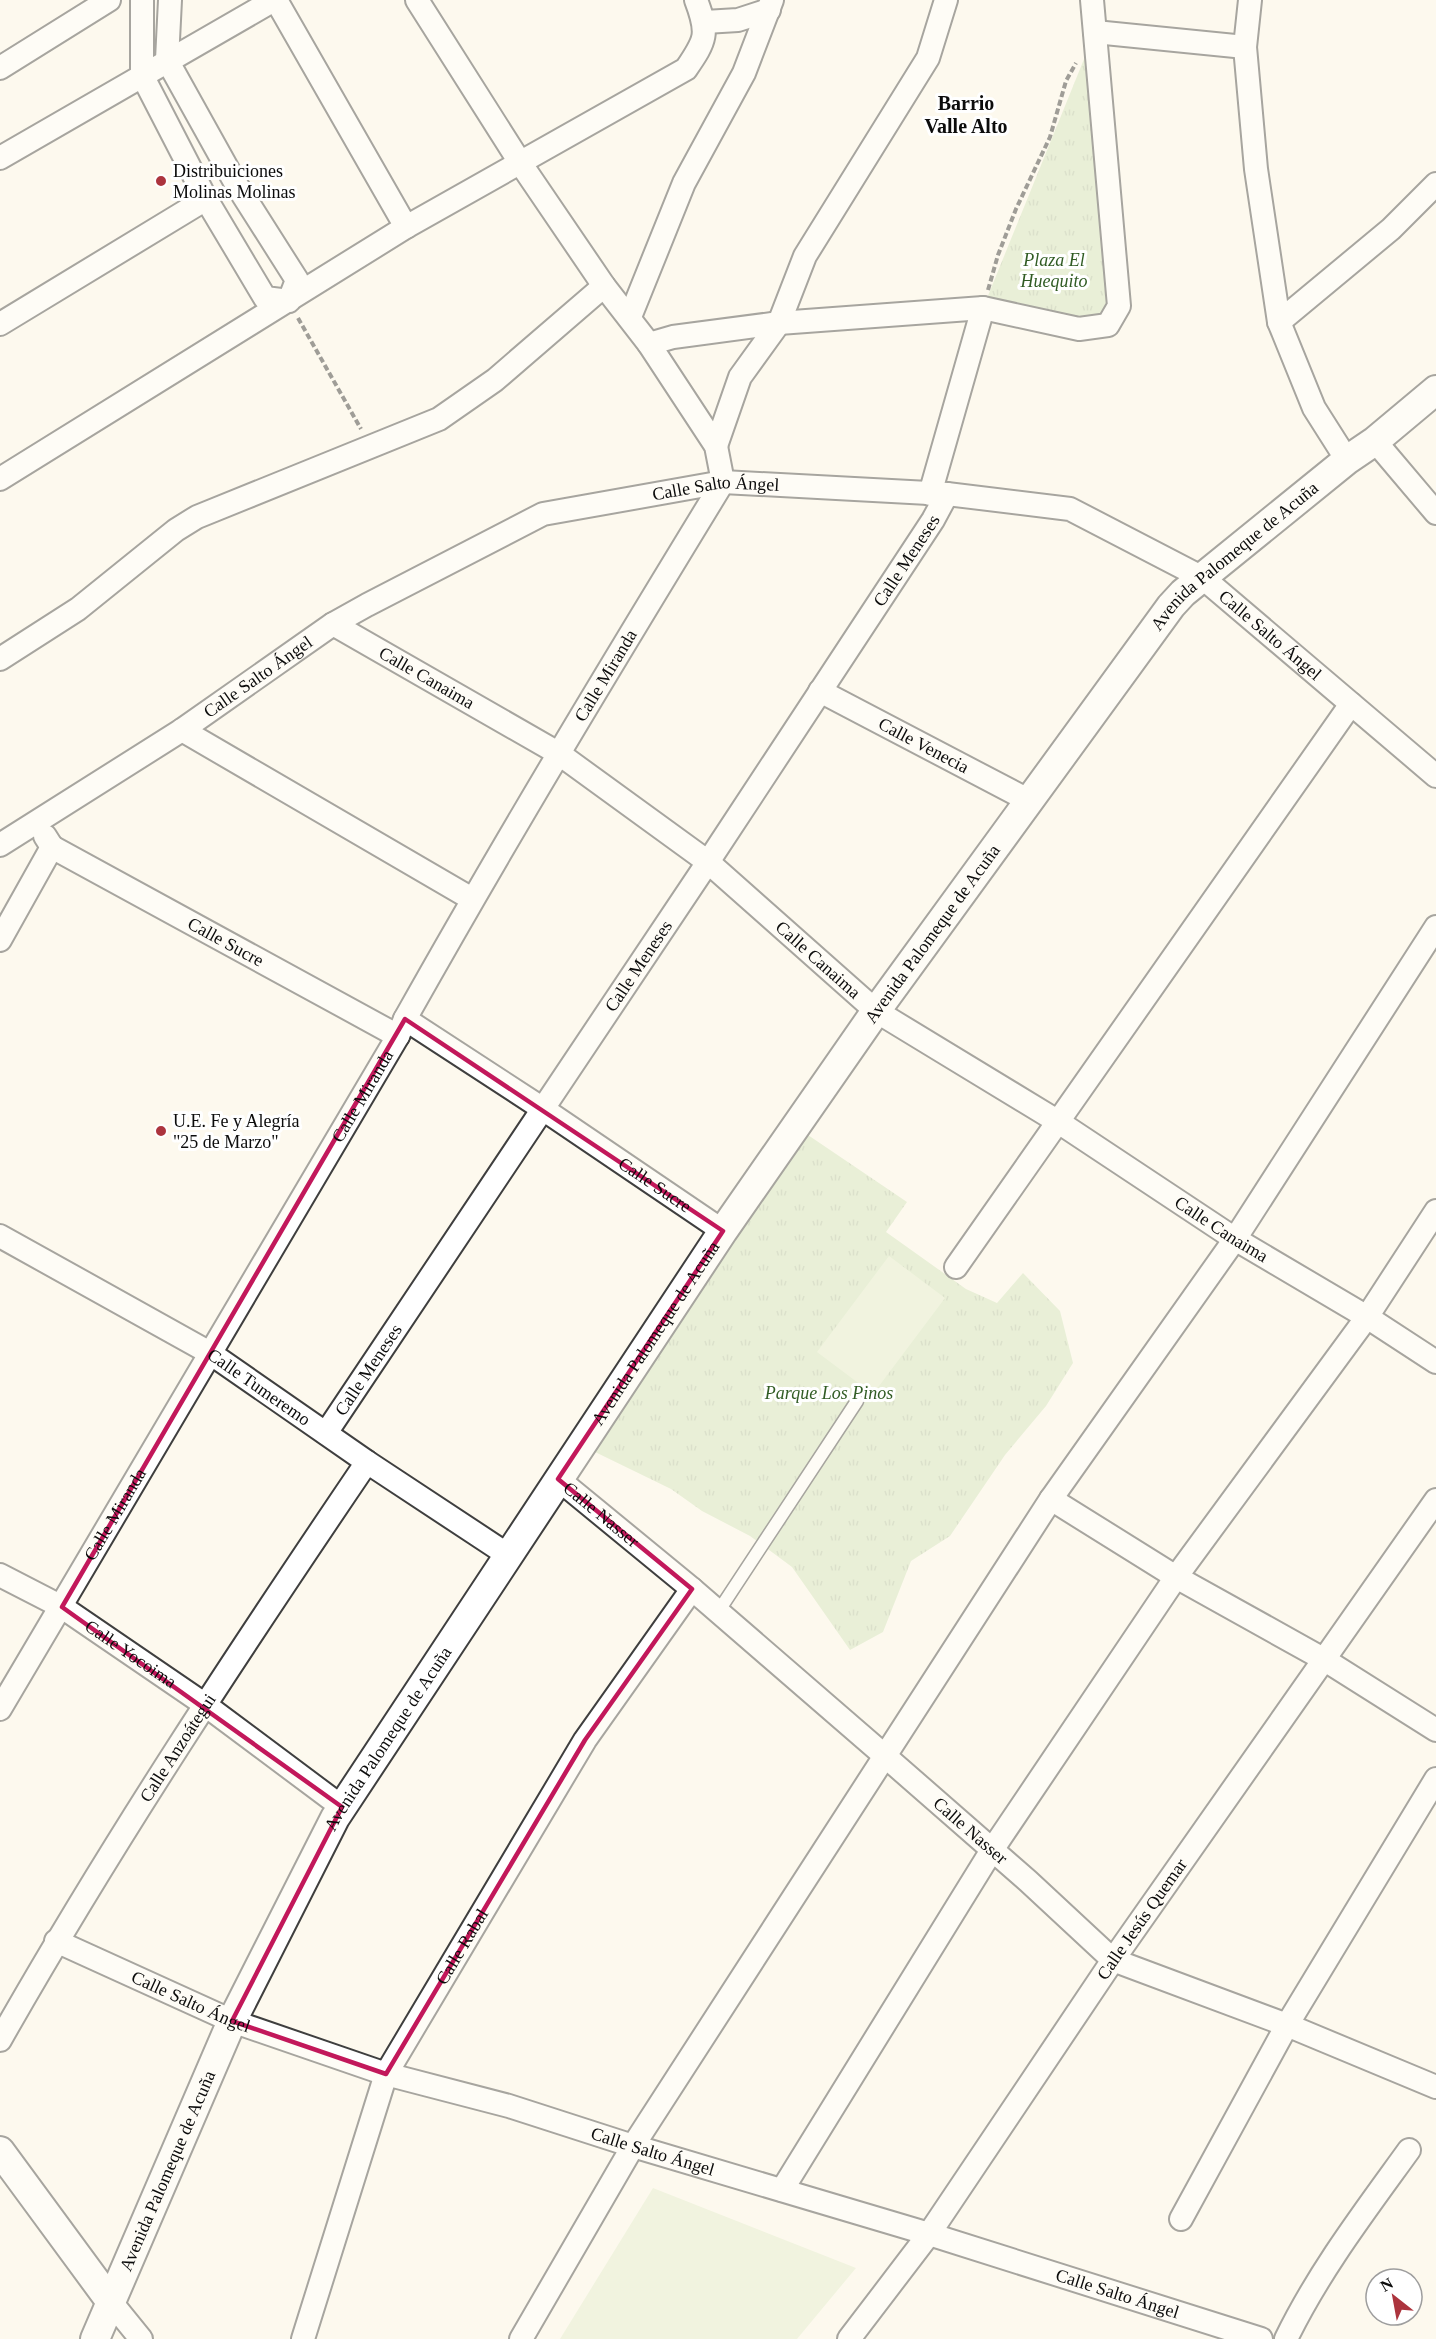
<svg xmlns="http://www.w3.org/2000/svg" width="1436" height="2339" viewBox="0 0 1436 2339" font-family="'Times New Roman',serif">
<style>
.park{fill:url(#park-tufts)}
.pitch{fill:#e2eccc}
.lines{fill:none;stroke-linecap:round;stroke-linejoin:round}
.service-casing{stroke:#3f3f3f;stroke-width:15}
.minor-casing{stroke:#3f3f3f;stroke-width:26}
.tertiary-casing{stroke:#3f3f3f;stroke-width:32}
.path{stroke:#2e2e2e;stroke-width:4;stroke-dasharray:6 3;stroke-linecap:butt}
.service{stroke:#fff;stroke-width:12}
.minor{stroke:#fff;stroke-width:22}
.tertiary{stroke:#fff;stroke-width:28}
.marked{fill:none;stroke:#c2185b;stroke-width:4.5;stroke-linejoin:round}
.poi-dot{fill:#ac343d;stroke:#fff;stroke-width:2}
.labels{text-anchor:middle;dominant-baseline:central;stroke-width:6;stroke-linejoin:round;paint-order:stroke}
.poi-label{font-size:18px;fill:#0c0c0c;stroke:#fff;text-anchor:start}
.park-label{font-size:18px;font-style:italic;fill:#315c24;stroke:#fff}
.street-label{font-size:18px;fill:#0c0c0c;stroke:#fff}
.neighbourhood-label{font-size:20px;font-weight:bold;fill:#0c0c0c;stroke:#fff}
</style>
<defs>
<pattern id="park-tufts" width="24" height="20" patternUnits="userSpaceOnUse" patternTransform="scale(1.5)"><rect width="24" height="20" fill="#d1e3bb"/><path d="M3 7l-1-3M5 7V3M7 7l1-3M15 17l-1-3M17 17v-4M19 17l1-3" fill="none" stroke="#b2c2a0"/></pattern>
</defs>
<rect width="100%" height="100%" fill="#fdf9ee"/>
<g class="park">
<path d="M 1095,32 L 1108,325 L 983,308 Z"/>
<path d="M 805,1133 L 907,1202 L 886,1232 L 966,1289 L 997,1303 L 1023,1273 L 1060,1311 L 1073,1363 L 1046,1406 L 1005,1455 L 950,1536 L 911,1561 L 883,1632 L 850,1650 L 792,1567 L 750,1536 L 702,1511 L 671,1489 L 595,1452 L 626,1402 Z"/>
</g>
<g class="pitch">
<path d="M 889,1256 L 945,1298 L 873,1394 L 817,1352 Z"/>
<path d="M 653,2188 L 856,2268 L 797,2339 L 560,2339 Z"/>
</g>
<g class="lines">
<g class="service-casing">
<path id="service" d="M 718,1612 L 857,1401"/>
</g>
<g class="minor-casing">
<g id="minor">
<path d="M 142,0 L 142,75 L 206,199 L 265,298 L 289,301 L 297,280 L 236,184 L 167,60 L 170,0"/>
<path d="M 276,0 L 406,227"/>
<path d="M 1250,0 L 1245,47 L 1256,169 L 1279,322 L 1314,408 L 1347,460"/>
<path d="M 705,22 L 738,20 L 769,10"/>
<path d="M 1095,32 L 1245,47"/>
<path d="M 0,68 L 109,0"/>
<path d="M 0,158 L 274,0"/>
<path d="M 630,317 L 684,183 L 744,73 L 772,0"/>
<path d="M 1279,322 L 1391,229 L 1436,184"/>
<path d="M 0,324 L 206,199"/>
<path d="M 649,344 L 673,337 L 779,323 L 983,308 L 1079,329 L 1108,325 L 1119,306 L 1092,0"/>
<path d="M 1375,441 L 1436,513"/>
<path d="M 716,446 L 740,377 L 779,323 L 805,256 L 928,58 L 946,0"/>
<path d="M 0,479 L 406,227 L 686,69 C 706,40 709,34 696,0"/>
<path d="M 930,494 L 983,308"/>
<path id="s1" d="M 333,624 L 558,753 L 708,862 L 876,1011 L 1057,1121 L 1235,1239 L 1367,1317 L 1436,1362"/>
<path d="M 0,659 L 78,609 L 176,530 L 197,517 L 439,419 L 495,380 L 604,286"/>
<path id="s2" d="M 820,691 L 1028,800"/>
<path d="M 182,730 L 472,899"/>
<path id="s3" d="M 0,845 L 182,730 L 333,624 L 367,605 L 543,514 L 723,482 L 947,494 L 1070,509 L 1203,578 L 1436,776"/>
<path id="s4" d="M 52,847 L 398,1036"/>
<path d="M 0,940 L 52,847 L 45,836"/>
<path id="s5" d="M 405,1019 L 543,1109 L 723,1231"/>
<path id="s6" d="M 0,1236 L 210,1353 L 367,1462 L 508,1555"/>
<path d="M 956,1267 L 1351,704"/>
<path id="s7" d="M 326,1433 L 708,862 L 933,520 L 947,494"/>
<path id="s8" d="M 558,1479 L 692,1589 L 885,1756 L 1028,1881 L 1113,1960 L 1287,2025 L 1436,2087"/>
<path d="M 1051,1499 L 1176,1577 L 1325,1660 L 1436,1730"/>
<path id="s9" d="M 0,1575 L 62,1607 L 204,1704 L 342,1807"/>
<path id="s10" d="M 0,1709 L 398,1036 L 405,1019 C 507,837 615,659 723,482 L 716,446 L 649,344 L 604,286 L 521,164 L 417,0"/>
<path id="s11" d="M 56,1941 L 232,2021 L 386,2074 L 509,2106 L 633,2146 L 929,2234 L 1261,2339"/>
<path id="s12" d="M 0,2040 C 113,1841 239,1651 367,1462"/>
<path d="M 782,2190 L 992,1850 L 1176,1577 L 1367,1317 L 1436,1211"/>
<path d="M 1181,2219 L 1287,2025 L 1436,1779"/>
<path d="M 111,2302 L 141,2339"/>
<path id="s13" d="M 303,2339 L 386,2074 L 585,1740 L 692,1589"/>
<path d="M 521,2339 L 633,2146 L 1051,1499 L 1235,1239 L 1436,927"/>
<path id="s14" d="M 849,2339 L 929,2234 L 1113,1960 L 1436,1500"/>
<path d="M 1286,2339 C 1319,2271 1365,2211 1409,2150"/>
</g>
</g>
<g class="tertiary-casing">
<g id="tertiary">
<path d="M 0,2151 L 111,2302"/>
<path id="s15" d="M 95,2339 L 232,2021 L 335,1818 L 723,1231 L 876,1011 L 1171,606 L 1183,593 L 1347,460 L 1375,441 L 1436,390"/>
</g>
</g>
<g class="path">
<path d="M 988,290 L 998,255 L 1016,209 L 1050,137 L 1066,81 L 1076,63"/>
<path d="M 298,318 L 361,429"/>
</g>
<use href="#service" class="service"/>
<use href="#minor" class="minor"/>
<use href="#tertiary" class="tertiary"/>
</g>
<path d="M0 0H1436V2339H0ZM 405,1019 L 723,1231 L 558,1479 L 692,1589 L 585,1740 L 386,2074 L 232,2021 L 342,1807 L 62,1607 Z" fill="#fdf9ee" fill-opacity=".55" fill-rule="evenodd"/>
<path class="marked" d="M 405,1019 L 723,1231 L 558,1479 L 692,1589 L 585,1740 L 386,2074 L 232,2021 L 342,1807 L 62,1607 Z"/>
<g class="poi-dot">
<circle cx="161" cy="181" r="6"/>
<circle cx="161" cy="1131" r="6"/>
</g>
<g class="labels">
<g class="poi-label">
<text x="173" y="171">Distribuiciones<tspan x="173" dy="21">Molinas Molinas</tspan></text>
<text x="173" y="1121">U.E. Fe y Alegría<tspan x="173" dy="21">"25 de Marzo"</tspan></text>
</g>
<g class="park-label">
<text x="1054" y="260">Plaza El<tspan x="1054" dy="21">Huequito</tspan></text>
<text x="829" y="1393">Parque Los Pinos</text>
</g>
<g class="street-label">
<text stroke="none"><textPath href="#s3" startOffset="812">Calle Salto Ángel</textPath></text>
<text stroke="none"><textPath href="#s15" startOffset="2127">Avenida Palomeque de Acuña</textPath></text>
<text stroke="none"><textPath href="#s7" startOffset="1048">Calle Meneses</textPath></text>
<text stroke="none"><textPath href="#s3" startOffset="1406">Calle Salto Ángel</textPath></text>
<text stroke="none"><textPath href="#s10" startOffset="1198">Calle Miranda</textPath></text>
<text stroke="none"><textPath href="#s3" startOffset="308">Calle Salto Ángel</textPath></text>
<text stroke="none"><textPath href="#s1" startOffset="108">Calle Canaima</textPath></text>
<text stroke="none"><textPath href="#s2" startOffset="117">Calle Venecia</textPath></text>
<text stroke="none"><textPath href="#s15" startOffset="1641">Avenida Palomeque de Acuña</textPath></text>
<text stroke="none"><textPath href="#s4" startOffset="198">Calle Sucre</textPath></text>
<text stroke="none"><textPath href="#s1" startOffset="592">Calle Canaima</textPath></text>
<text stroke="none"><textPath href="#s7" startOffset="562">Calle Meneses</textPath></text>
<text stroke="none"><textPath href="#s10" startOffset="712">Calle Miranda</textPath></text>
<text stroke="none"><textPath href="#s5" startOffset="300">Calle Sucre</textPath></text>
<text stroke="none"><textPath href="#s1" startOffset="1078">Calle Canaima</textPath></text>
<text stroke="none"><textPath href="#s15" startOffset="1155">Avenida Palomeque de Acuña</textPath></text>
<text stroke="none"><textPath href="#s7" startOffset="76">Calle Meneses</textPath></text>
<text stroke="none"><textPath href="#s6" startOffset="300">Calle Tumeremo</textPath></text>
<text stroke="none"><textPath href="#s10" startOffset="226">Calle Miranda</textPath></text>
<text stroke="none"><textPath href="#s8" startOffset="56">Calle Nasser</textPath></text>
<text stroke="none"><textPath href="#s9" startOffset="153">Calle Yocoima</textPath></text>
<text stroke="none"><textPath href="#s15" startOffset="669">Avenida Palomeque de Acuña</textPath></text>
<text stroke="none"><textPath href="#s12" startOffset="342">Calle Anzoátegui</textPath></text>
<text stroke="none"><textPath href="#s8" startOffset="542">Calle Nasser</textPath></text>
<text stroke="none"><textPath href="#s14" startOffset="512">Calle Jesús Quemar</textPath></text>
<text stroke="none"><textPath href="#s13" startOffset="426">Calle Rabal</textPath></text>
<text stroke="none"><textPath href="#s11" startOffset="148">Calle Salto Ángel</textPath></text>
<text stroke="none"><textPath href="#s11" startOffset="634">Calle Salto Ángel</textPath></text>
<text stroke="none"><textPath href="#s15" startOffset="183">Avenida Palomeque de Acuña</textPath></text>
<text stroke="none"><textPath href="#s11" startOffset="1120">Calle Salto Ángel</textPath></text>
</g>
<g class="neighbourhood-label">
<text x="966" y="103">Barrio<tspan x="966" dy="23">Valle Alto</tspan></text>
</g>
</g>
<g transform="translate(1394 2297) rotate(329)"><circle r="28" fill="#ffffff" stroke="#9e9e9e" stroke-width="1.5"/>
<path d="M0-4.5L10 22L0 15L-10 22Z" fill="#ac343d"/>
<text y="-9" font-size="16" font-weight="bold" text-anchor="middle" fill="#0c0c0c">N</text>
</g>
</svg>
